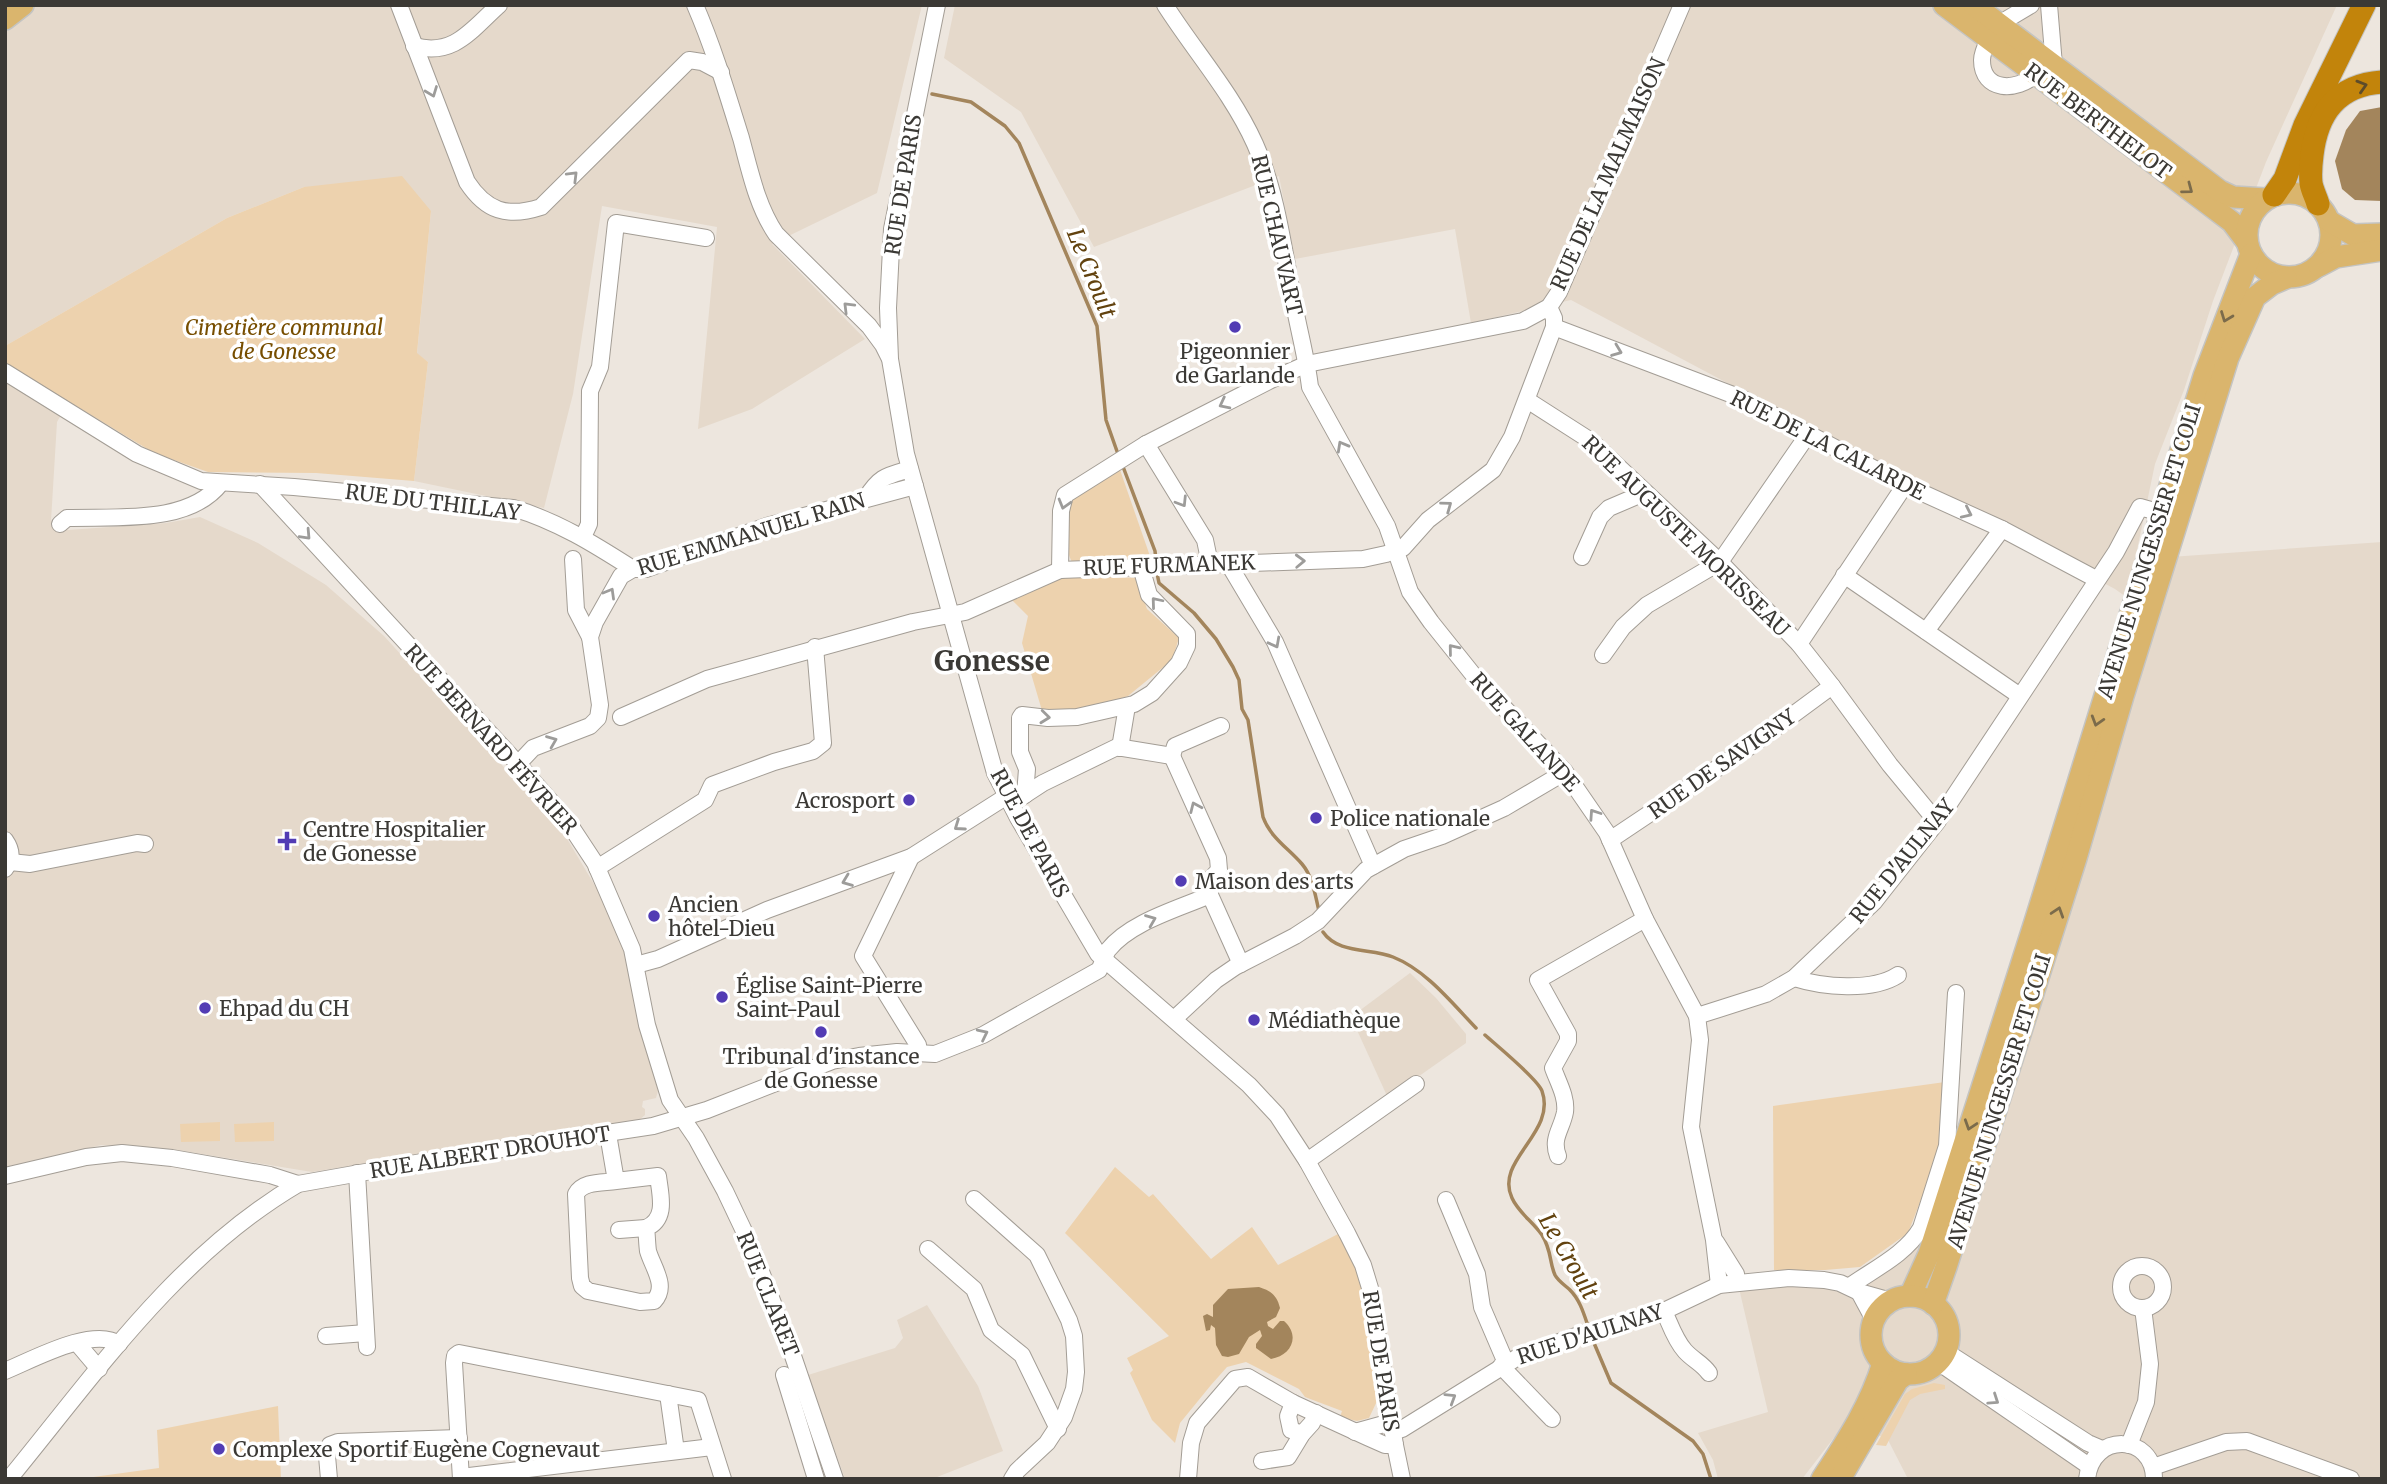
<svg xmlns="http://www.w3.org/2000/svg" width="2387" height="1484" viewBox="0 0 2387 1484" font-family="Merriweather,serif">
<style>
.built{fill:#e5d9cb}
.green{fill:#edd2ae}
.water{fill:#a3855c}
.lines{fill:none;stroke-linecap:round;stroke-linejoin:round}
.stream{stroke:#a3855c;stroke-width:3.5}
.minor-casing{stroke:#a39d95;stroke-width:18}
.major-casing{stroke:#c4c4c2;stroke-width:24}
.highway-casing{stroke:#c4c4c2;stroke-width:25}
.minor{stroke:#fff;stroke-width:16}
.major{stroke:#dab56d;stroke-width:21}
.highway{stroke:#c2840b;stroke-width:23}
.oneway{stroke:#5d4c2a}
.oneway2{stroke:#9d9c9a}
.oneway3{stroke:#7b6b4b}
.poi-dot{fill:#523cb4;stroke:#fff;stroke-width:2.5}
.labels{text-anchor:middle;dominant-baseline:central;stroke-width:7;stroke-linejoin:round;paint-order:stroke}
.street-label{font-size:21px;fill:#3b3935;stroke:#fff}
.park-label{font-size:21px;font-style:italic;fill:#774e00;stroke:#fff}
.poi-label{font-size:21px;fill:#3b3935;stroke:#fff;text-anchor:start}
.water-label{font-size:23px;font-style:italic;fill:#62420e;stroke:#fff}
.district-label{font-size:28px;font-weight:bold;fill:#3b3935;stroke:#fff}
</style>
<rect width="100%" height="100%" fill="#ede6de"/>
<g class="built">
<path d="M 5,5 L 922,5 L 877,193 L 772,244 L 865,339 L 752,409 L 698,429 L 717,227 L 602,206 L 573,394 L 544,508 L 414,481 L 428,362 L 417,354 L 431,211 L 304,187 L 227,218 L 5,346 Z"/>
<path d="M 955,5 L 2337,5 L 2266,162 L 2213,301 L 2184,390 L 2155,464 L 2137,550 L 2156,558 L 2382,542 L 2382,1479 L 1908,1479 L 1887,1438 L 1843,1426 L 1802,1479 L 1718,1479 L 1713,1460 L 1698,1433 L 1768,1412 L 1738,1284 L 1871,1281 L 1920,1244 L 1940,1250 L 2140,607 L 2115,589 L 1571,300 L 1471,323 L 1455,229 L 1295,259 L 1279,176 L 1094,247 L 1021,112 L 944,58 Z"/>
<path d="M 5,363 L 69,401 L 57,422 L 51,521 L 68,530 L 166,523 L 200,517 L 258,543 L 326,585 L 384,636 L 563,832 L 613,916 L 626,952 L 632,989 L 658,1091 L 656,1098 L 643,1101 L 642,1107 L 645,1109 L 645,1115 L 639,1120 L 312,1172 L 177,1150 L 101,1145 L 5,1169 Z"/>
<path d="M 1410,973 L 1436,998 L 1466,1034 L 1466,1043 L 1388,1098 L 1351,1017 Z"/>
<path d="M 927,1305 L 978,1386 L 1003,1451 L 932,1479 L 845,1479 L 808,1375 L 895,1348 L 903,1338 L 897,1320 Z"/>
</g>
<g class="green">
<path d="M 402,176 L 431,211 L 417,353 L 428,362 L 414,481 L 316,473 L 208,472 L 154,453 L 5,363 L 5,346 L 227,218 L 304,187 Z"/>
<path d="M 1119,467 L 1151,559 L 1073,564 C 1062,545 1066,518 1072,496 Z"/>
<path d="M 1070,575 L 1136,578 L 1147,609 L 1179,638 L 1172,660 L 1128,696 L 1089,709 L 1043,714 L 1022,643 L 1028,616 L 1009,597 Z"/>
<path d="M 1945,1082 L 1938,1156 L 1908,1233 L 1860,1267 L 1825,1270 L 1774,1270 L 1773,1106 Z"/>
<path d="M 220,1122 L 220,1141 L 181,1142 L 180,1124 Z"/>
<path d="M 274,1122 L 274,1141 L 235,1142 L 234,1124 Z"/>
<path d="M 1115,1167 L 1149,1197 L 1153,1194 L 1211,1259 L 1252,1227 L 1278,1265 L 1340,1233 L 1361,1274 L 1372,1335 L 1378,1399 L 1369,1418 L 1357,1421 L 1340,1417 L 1342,1411 L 1305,1397 L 1299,1389 L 1246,1362 L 1227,1367 L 1211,1385 L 1180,1423 L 1175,1443 L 1152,1420 L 1130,1373 L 1133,1370 L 1127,1358 L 1169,1336 L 1065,1233 Z"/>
<path d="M 1934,1383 L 1945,1385 L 1945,1389 L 1920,1394 L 1910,1400 L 1886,1446 L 1876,1445 L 1905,1394 L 1912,1389 Z"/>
<path d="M 278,1406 L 281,1479 L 79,1479 L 159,1468 L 157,1430 Z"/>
</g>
<g class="water">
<path d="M 2382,107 L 2382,201 L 2355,200 L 2342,189 L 2335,161 L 2346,130 L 2360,111 Z"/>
<path d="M 1259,1287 C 1271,1291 1277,1295 1280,1308 L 1276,1317 L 1267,1322 L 1268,1326 L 1273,1329 L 1280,1321 L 1284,1321 C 1301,1336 1291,1356 1271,1359 L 1256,1348 L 1256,1344 L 1262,1336 L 1260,1330 L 1249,1337 L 1239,1354 L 1228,1357 L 1222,1356 L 1216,1345 L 1215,1328 L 1211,1325 L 1210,1330 L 1206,1331 L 1203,1316 L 1207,1314 L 1213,1317 L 1213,1305 L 1228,1289 Z"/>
</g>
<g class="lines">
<g class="stream">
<path d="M 932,94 L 971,102 L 1005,126 L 1019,143 L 1097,326 L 1106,420 L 1119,457"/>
<path d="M 1122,464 L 1155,551 L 1156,560"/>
<path d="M 1157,573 L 1159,583 L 1194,613 L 1216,639 L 1233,667 L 1239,680 L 1242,709 L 1248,720 L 1263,817 C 1270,837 1288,848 1302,864 C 1313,877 1315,895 1319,911"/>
<path d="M 1323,932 C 1338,954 1371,948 1393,957 C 1426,970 1452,1003 1476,1028"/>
<path d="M 1485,1035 C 1496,1045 1538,1079 1542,1091 C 1557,1133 1494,1160 1512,1198 C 1518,1212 1533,1222 1542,1235 C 1552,1251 1549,1262 1555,1275 C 1558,1281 1566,1286 1570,1290 C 1579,1299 1583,1311 1587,1323"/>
<path d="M 1594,1343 L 1611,1383 L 1693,1441 L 1703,1454 L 1711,1479"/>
</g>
<g class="minor-casing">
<g id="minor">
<path d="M 399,5 L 467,182 C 486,211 507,218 541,207 L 689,60 L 702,62 L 721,72"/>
<path d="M 695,5 C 714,49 727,93 741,138 C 750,171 757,206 776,234 L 869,326 L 883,345 L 889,357"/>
<path d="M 937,5 L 892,229 L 888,308 L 890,359 L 906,454 L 995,773 L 1018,818 L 1098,954 L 1249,1085 L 1277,1115 L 1307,1161 L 1347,1233 L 1363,1265 L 1370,1288 L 1395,1445 L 1402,1479"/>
<path d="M 1165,5 C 1195,52 1232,93 1255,144 C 1278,195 1284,254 1295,309 C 1300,335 1307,361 1310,387 L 1387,526 L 1410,592 L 1431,622 L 1475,677 L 1565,772 L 1607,833 L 1645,919 L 1697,1016 L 1700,1040 L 1691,1127 L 1714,1240 L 1719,1285"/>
<path d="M 2049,5 L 2054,65"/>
<path d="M 1999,24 L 2031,5"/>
<path d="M 1989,39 C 1986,45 1982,53 1982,60 C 1982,92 2017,92 2036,74"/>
<path d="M 414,46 C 454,57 471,30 499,5"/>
<path d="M 1554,327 L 1741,398 L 1905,485 L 2002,529 L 2096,579"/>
<path d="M 5,372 L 137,454 L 201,481 L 294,487 L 513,508 C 557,521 594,544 633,569"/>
<path d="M 1527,400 L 1591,441 L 1720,562 L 1799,644 L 1832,686 L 1890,765 L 1937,822"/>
<path d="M 1146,444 L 1205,540 L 1210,564"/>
<path d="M 260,484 L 518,764 L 566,819 L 595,863 L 632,949 L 647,1025 L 670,1100 L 696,1138 L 725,1191 L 752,1248 L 792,1353 L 835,1479"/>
<path d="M 866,498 C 880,476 886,476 910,469"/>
<path d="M 60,524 L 67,518 C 116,516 189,525 221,483"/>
<path d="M 583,537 L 589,524 L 590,391 L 600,367 L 616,223 L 706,238"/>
<path d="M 1582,557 L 1600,517 L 1609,508 L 1644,493"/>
<path d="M 573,559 L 576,610 L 590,637"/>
<path d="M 1228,563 L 1275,642 L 1373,866"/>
<path d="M 1060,570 L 1061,511 L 1065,495 L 1146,444 L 1271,380 L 1307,364 L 1523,321 L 1549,307 L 1559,292 L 1682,5"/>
<path d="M 1844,575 L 2020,696"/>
<path d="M 1926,631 L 2002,529"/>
<path d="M 1799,644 L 1905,485"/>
<path d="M 1603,655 L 1623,627 L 1647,605 L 1720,562 L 1809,433"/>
<path d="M 621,717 L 707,679 L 913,622 L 965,612 L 1060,570 L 1363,559 L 1386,554 L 1403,548 L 1428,520 L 1493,470 L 1512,437 L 1554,327 L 1554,318 L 1549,307"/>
<path d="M 1120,748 L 1127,706"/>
<path d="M 1172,756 L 1218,858 L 1219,870 L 1209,881 L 1210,895 L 1241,964"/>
<path d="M 1172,756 L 1175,746 L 1221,726"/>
<path d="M 518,764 L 533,748 L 590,726 L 598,718 L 600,705 L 590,637 L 595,622 L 621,576 L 633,569 L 646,569 L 767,526 L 915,486"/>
<path d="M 1025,795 L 1027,769 L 1020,752 L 1020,718 L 1022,715 L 1048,718 L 1077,717 L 1134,704 L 1152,693 L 1179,663 L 1187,646 L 1187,634 L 1149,595 L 1141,567"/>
<path d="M 1020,798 L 1043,783 L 1117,747 L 1172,756"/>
<path d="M 5,840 C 12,850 13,859 5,869"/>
<path d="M 1610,840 L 1752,745 L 1832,686"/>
<path d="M 911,857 L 863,956 L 918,1045 L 919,1053"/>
<path d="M 10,862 L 30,864 L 137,843 L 145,844"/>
<path d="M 597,868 L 705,800 L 712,785 L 774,762 L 813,751 L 823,743 L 815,647"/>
<path d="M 636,965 L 658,959 L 767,910 L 911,857 L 1007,796"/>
<path d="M 1794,978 C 1822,987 1872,992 1898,975"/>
<path d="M 1697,1016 L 1766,994 L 1794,978 L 1874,902 L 1937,822 L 2116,552 L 2140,507 L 2161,513"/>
<path d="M 1174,1019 L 1216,980 L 1235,967 L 1295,936 L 1318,921 L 1366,870 L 1404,849 L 1442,836 L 1504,808 L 1565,772"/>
<path d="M 608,1134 L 616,1181 L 658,1176 C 660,1194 668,1219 646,1228 C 647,1235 647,1244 648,1251 C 653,1268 668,1286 654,1301 L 640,1302 L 588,1291 L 582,1286 L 580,1278 L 576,1194 C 583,1181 602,1183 616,1181"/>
<path d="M 1558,1156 C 1551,1138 1562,1129 1565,1112 C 1567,1097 1558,1082 1553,1068 L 1568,1041 L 1568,1034 L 1538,980 L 1645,919"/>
<path d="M 1307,1161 L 1416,1084"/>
<path d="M 357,1173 L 367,1347"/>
<path d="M 5,1176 L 86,1157 L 122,1153 L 172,1158 L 270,1175 L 298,1184"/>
<path d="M 974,1199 L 1037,1255 L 1069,1320 L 1074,1336 L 1076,1372 L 1074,1389 L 1064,1417 L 1047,1443 L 1017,1471 L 1012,1479"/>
<path d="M 1446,1200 L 1477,1274 L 1482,1307 L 1506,1363"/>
<path d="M 619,1230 L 646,1228"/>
<path d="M 1716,1242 L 1736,1274 L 1737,1281"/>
<path d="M 928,1249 L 974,1289 L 991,1330 L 1022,1355 L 1058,1429"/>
<circle cx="2142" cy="1287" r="21"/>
<path d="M 1850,1286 C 1874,1269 1906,1254 1921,1228 L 1947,1146 L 1956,993"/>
<path d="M 1859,1292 L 1874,1320"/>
<path d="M 1664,1311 C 1670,1324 1675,1340 1685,1351 C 1693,1360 1702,1363 1709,1373"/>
<path d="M 326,1336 L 366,1333"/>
<path d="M 77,1343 L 99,1369"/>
<path d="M 1945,1351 L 2088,1443 L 2102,1449"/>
<path d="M 1938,1362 L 2089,1466"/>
<path d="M 1501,1366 L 1552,1419"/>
<path d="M 5,1371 C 32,1360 93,1326 119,1344"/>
<path d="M 784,1375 L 816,1479"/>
<path d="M 668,1394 L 676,1451"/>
<path d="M 1293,1403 L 1288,1416 L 1291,1430 L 1302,1434"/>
<path d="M 1355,1432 L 1391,1422"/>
<path d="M 1393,1432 L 1402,1429 L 1518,1357 L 1576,1336 L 1664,1311 L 1719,1285 L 1789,1278 L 1824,1280 L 1840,1283 L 1859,1292 L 1891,1301"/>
<path d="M 2129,1445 L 2146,1402 L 2150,1364 L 2143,1308"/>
<path d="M 1262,1461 L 1288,1457 L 1302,1434 L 1312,1423 L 1316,1413"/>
<path d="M 2153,1467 L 2226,1442 L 2247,1441 L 2351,1479"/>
<path d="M 461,1477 L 712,1447"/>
<path d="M 9,1479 C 96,1373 177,1255 298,1184 L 450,1157 L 653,1126 L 707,1110 L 832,1061 L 859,1056 L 897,1052 L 935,1054 L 983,1035 L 1099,970 C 1103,963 1104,956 1108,950 C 1130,922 1178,909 1210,895"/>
<path d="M 329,1479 L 327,1456 L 330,1445 L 338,1442 L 459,1438"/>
<path d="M 461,1479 L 454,1363 L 455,1356 L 459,1353 L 698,1400 L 723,1479"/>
<path d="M 1188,1479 L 1191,1443 L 1197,1423 L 1235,1379 L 1248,1377 L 1293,1403 L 1367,1437 L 1385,1445 L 1395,1445"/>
<path d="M 2087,1479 C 2092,1431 2154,1434 2154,1479"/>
</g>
</g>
<g class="major-casing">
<g id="major">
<path d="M 1944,5 L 2211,206 L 2232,222 L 2247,242"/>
<path d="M 1974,5 L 2220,191 L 2233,197 L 2266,199"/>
<path d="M 5,19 L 23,5"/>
<circle cx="2289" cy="235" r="42"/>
<path d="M 2329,221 L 2353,235 L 2382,234"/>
<path d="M 2319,266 L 2336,257 L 2382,250"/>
<path d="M 1910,1296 L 1929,1254 L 2035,922 L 2204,376 L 2251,254"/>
<circle cx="1910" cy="1335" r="39"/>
<path d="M 1933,1304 L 1946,1267 L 2076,858 L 2123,696 L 2228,358 L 2255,297 L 2272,284 L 2286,278"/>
<path d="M 1822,1479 C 1846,1442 1870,1406 1883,1363"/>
<path d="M 1840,1479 L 1898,1380 L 1906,1374"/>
</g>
</g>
<g class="highway-casing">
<g id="highway">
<path d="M 2274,195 L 2285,179 L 2305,125 L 2364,5"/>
<path d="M 2318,204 C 2316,197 2312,190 2311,183 C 2310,174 2311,163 2312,155 C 2317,113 2337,85 2382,82"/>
</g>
</g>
<use href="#minor" class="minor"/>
<use href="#major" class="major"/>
<use href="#highway" class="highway"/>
</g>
<defs><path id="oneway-chevron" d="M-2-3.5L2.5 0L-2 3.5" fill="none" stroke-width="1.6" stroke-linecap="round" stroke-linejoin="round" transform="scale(1.75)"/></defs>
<use class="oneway" href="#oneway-chevron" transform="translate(2362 86) rotate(-17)"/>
<g class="oneway2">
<use href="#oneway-chevron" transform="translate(432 92) rotate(69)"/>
<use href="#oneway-chevron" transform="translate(573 176) rotate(-45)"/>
<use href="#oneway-chevron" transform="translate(848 307) rotate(-135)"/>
<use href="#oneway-chevron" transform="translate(1617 351) rotate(21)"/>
<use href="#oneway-chevron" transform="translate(1224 404) rotate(153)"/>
<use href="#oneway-chevron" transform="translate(1342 446) rotate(-119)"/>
<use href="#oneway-chevron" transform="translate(1182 502) rotate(58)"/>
<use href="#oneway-chevron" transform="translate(1064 504) rotate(106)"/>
<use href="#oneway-chevron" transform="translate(1447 506) rotate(-36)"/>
<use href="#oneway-chevron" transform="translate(1967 513) rotate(25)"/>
<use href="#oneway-chevron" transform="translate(306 535) rotate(47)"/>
<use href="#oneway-chevron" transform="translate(1300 561) rotate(-2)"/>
<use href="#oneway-chevron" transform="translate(610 593) rotate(-60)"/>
<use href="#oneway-chevron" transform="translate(1156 602) rotate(-130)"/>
<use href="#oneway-chevron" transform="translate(1275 643) rotate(62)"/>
<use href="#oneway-chevron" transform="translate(1453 649) rotate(-129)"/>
<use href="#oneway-chevron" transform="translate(1045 717) rotate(6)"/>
<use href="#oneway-chevron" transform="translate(552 741) rotate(-22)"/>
<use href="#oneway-chevron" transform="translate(1195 807) rotate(-114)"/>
<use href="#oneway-chevron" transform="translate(1594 814) rotate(-124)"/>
<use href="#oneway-chevron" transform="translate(959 826) rotate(145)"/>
<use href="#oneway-chevron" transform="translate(847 881) rotate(159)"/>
<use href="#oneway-chevron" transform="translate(1151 920) rotate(-22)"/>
<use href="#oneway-chevron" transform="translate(983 1034) rotate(-26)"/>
<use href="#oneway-chevron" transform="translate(1451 1398) rotate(-32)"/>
<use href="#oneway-chevron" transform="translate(1994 1400) rotate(34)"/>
</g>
<g class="oneway3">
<use href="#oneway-chevron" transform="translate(2188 189) rotate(37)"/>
<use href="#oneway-chevron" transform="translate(2226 317) rotate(111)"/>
<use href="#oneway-chevron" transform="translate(2097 721) rotate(107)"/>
<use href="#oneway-chevron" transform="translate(2058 912) rotate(-72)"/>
<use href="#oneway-chevron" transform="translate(1970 1125) rotate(108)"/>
</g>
<g class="poi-dot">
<circle cx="1235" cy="327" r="7"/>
<circle cx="909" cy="800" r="7"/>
<circle cx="1316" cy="818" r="7"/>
<path d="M283.5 830.5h7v7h7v7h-7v7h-7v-7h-7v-7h7z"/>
<circle cx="1181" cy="881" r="7"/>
<circle cx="654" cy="916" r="7"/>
<circle cx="722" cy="997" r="7"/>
<circle cx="205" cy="1008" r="7"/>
<circle cx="1254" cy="1020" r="7"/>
<circle cx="821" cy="1032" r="7"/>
<circle cx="219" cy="1449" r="7"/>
</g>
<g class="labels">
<g class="street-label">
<text transform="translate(2098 121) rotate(37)">RUE BERTHELOT</text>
<text transform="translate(1608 174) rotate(-66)">RUE DE LA MALMAISON</text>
<text transform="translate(903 185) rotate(-81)">RUE DE PARIS</text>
<text transform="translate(1277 235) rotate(77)">RUE CHAUVART</text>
<text transform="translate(1828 445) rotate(27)">RUE DE LA CALARDE</text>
<text transform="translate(433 502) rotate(7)">RUE DU THILLAY</text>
<text transform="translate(751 534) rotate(-17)">RUE EMMANUEL RAIN</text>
<text transform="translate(1686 536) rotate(44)">RUE AUGUSTE MORISSEAU</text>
<text transform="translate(2149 551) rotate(-73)">AVENUE NUNGESSER ET COLI</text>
<text transform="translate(1169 565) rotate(-2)">RUE FURMANEK</text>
<text transform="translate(1525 732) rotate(48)">RUE GALANDE</text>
<text transform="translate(491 739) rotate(48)">RUE BERNARD FÉVRIER</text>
<text transform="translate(1722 764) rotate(-35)">RUE DE SAVIGNY</text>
<text transform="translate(1030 833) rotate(62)">RUE DE PARIS</text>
<text transform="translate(1902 861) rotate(-51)">RUE D'AULNAY</text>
<text transform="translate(1999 1101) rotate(-73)">AVENUE NUNGESSER ET COLI</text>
<text transform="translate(490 1152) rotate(-9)">RUE ALBERT DROUHOT</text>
<text transform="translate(768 1294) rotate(68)">RUE CLARET</text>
<text transform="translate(1590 1334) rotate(-18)">RUE D'AULNAY</text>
<text transform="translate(1381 1361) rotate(81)">RUE DE PARIS</text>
</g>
<g class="park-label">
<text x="284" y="327">Cimetière communal<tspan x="284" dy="24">de Gonesse</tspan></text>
</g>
<g class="poi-label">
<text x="1235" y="351" text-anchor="middle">Pigeonnier<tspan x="1235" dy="24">de Garlande</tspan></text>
<text x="895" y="800" text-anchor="end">Acrosport</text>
<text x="1330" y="818">Police nationale</text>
<text x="303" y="829">Centre Hospitalier<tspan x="303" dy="24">de Gonesse</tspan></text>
<text x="1195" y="881">Maison des arts</text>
<text x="668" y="904">Ancien<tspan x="668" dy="24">hôtel-Dieu</tspan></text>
<text x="736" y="985">Église Saint-Pierre<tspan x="736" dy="24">Saint-Paul</tspan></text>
<text x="219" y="1008">Ehpad du CH</text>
<text x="1268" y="1020">Médiathèque</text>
<text x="821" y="1056" text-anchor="middle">Tribunal d'instance<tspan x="821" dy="24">de Gonesse</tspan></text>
<text x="233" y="1449">Complexe Sportif Eugène Cognevaut</text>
</g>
<g class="water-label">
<text transform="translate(1092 273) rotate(68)">Le Croult</text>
<text transform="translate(1569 1256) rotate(60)">Le Croult</text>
</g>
<g class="district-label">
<text x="992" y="661">Gonesse</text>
</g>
</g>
<rect width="2387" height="1484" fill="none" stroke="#3b3935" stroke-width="14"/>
</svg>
